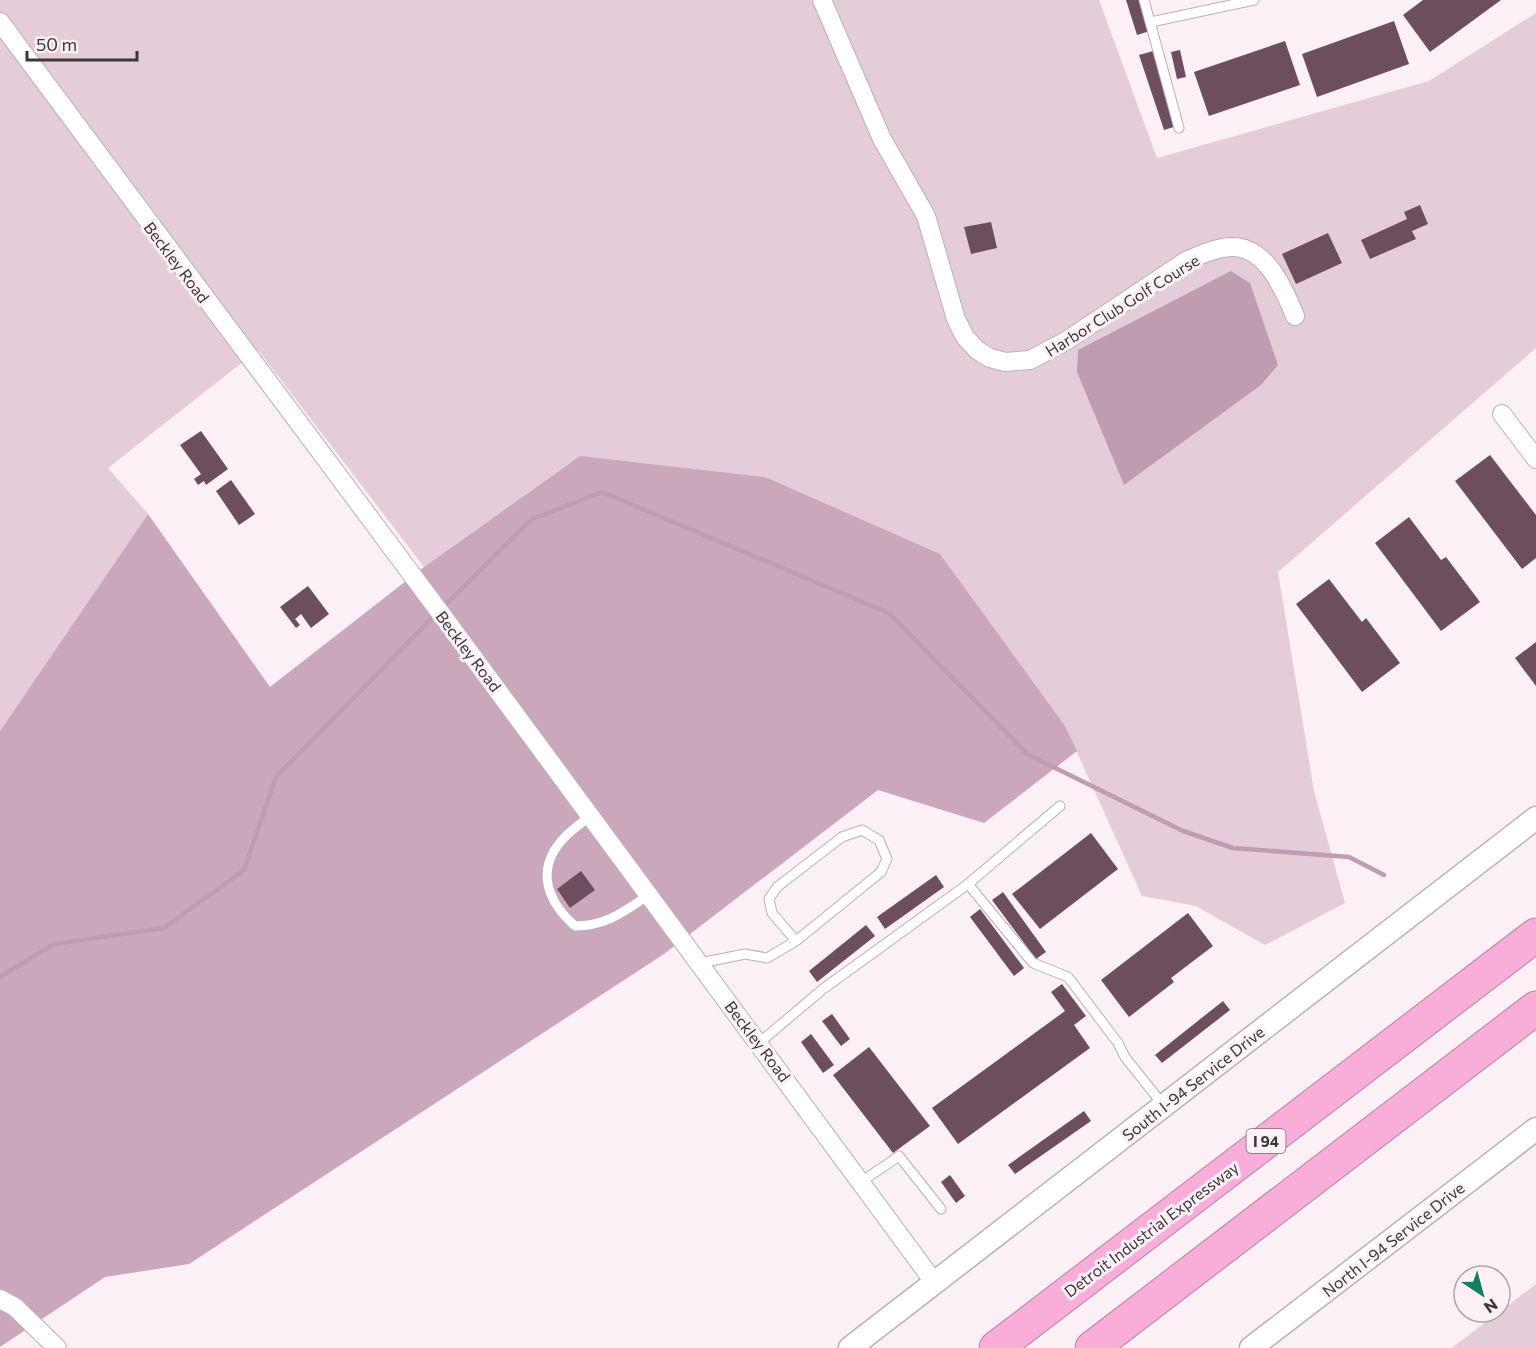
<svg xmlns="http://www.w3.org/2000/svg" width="1536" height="1348" viewBox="0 0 1536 1348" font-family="Commissioner,sans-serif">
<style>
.green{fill:#e4cdd9}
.forest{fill:#caa7ba}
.water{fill:#bf9caf}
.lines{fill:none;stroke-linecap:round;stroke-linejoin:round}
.stream{stroke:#bf9caf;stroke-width:4.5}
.building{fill:#6d4e5f}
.service-casing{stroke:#baafb5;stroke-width:11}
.minor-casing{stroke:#baafb5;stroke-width:20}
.tertiary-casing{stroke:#baafb5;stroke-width:25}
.motorway-casing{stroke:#b685a1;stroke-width:35}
.service{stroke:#fff;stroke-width:9}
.minor{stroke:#fff;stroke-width:18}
.tertiary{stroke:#fff;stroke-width:22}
.motorway{stroke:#f8aed8;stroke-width:33}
.labels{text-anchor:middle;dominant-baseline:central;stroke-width:6;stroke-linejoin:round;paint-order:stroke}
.shield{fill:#fbf0f6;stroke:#756f72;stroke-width:1.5}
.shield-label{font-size:15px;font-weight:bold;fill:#3c383a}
.street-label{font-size:16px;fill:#3c383a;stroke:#fbf0f6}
</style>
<rect width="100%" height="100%" fill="#fbf0f6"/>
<g class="green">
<path d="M 0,0 L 1099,0 L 1157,158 L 1429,81 L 1536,13 L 1536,348 L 1278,572 L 1314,791 L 1345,903 L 1265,945 L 1196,906 L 1142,896 L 1065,726 L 580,456 L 424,567 L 258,350 L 108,468 L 148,514 L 0,731 Z"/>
<path d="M 1536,1284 L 1536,1348 L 1452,1348 Z"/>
</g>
<path class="forest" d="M 580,456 L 765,477 L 940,554 L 1065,726 L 1077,751 L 984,823 L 878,790 L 664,954 L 189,1264 L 105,1277 L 0,1347 L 0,731 L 148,514 L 270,687 L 424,567 Z"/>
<path class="water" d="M 1231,271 L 1250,283 L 1278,365 L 1261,385 L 1124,485 L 1077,372 L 1078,350 Z"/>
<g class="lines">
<g class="stream">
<path d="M 443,607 L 532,519 L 602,492 L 889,613 L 1027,754 L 1183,831 L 1233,848 L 1349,857 L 1384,875"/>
<path d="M 0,977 L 54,944 L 164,928 L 244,870 L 276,777 L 437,613"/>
</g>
</g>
<g class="building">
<path d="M 1126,0 L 1141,0 L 1150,31 L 1137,35 Z"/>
<path d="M 1423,0 L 1501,0 L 1430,52 L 1403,15 Z"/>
<path d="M 1394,21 L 1409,64 L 1317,97 L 1302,54 Z"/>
<path d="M 1285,41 L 1300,85 L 1209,116 L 1194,72 Z"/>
<path d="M 1180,50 L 1186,77 L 1177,79 L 1171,52 Z"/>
<path d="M 1153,51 L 1177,126 L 1164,130 L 1139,55 Z"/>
<path d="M 1420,205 L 1428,224 L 1412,231 L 1416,239 L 1370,259 L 1361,240 L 1407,219 L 1404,212 Z"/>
<path d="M 991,222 L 997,248 L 971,254 L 964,227 Z"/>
<path d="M 1328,233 L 1342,263 L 1296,284 L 1282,254 Z"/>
<path d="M 201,431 L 228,469 L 206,485 L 204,481 L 198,485 L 194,479 L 201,474 L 180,445 Z"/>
<path d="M 1490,455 L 1536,515 L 1536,558 L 1522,569 L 1455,481 Z"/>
<path d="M 231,480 L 255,514 L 239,525 L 216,491 Z"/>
<path d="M 1409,517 L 1441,560 L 1446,557 L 1480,602 L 1441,631 L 1375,543 Z"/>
<path d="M 1329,579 L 1362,622 L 1366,618 L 1400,663 L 1362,692 L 1296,604 Z"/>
<path d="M 308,586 L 329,614 L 311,628 L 301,614 L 295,619 L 300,625 L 296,628 L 280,607 Z"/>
<path d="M 1536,642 L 1536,686 L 1515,658 Z"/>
<path d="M 1091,833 L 1118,869 L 1040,929 L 1012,894 Z"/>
<path d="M 581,871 L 595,890 L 570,908 L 557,889 Z"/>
<path d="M 936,875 L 944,887 L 885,929 L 877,917 Z"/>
<path d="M 1003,892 L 1046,952 L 1036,959 L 992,900 Z"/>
<path d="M 980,909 L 1024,968 L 1014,976 L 970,917 Z"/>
<path d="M 1188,913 L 1213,946 L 1171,978 L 1174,982 L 1129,1017 L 1101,980 Z"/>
<path d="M 866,925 L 875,936 L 817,982 L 809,971 Z"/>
<path d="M 1062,984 L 1086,1016 L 1074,1025 L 1090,1048 L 958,1144 L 932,1108 L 1065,1011 L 1051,992 Z"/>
<path d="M 1223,1001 L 1230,1010 L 1162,1063 L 1155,1055 Z"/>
<path d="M 832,1014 L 850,1039 L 841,1046 L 822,1021 Z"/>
<path d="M 811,1034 L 834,1065 L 823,1073 L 801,1042 Z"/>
<path d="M 869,1047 L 930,1126 L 893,1153 L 833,1075 Z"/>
<path d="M 1084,1111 L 1091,1121 L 1015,1174 L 1008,1165 Z"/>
<path d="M 950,1175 L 965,1196 L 956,1203 L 941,1182 Z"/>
</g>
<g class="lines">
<g class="service-casing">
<g id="service">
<path d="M 1144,0 L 1179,128"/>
<path d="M 1151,22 L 1254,0"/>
<path d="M 591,816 C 581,823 570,831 562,840 C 535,871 548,902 575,926 C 607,926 624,911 649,895"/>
<path d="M 968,884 L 1033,963 L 1068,977 L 1118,1043 L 1125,1057 L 1164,1106"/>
<path d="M 700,963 L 745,954 L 767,958 L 796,941 L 881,872 L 887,859 L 879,840 L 862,830 L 842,837 L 777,887 L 769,899 L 772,913 L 796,941"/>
<path d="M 759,1043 L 823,989 L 968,884 L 1060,806"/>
<path d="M 861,1182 L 899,1156 L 941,1209"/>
</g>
</g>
<g class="minor-casing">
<g id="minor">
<path d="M 822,0 L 882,139 L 926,216 L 956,319 L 965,337 L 977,350 L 990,358 L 1005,362 L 1030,360 L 1066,341 L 1186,261 C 1200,255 1215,248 1231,247 C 1266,246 1284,289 1295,316"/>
<path d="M 0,22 L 439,611 L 934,1282"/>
<path d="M 1502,414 L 1536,459"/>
<path d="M 0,1299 L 15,1307 L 57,1348"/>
</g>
</g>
<g class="tertiary-casing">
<g id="tertiary">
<path d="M 850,1348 L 1536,818"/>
<path d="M 1251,1348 L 1536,1129"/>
</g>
</g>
<g class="motorway-casing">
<g id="motorway">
<path d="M 996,1348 L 1536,935"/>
<path d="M 1092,1348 L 1536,1008"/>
</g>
</g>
<use href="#service" class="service"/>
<use href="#minor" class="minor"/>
<use href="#tertiary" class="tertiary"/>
<use href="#motorway" class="motorway"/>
</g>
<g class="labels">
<rect class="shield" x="1246.5" y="1129" width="39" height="24" rx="4.5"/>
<g class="shield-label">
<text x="1266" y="1141">I 94</text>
</g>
<g class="street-label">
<text transform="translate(177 262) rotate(53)">Beckley Road</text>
<text transform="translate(1122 305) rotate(-32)">Harbor Club Golf Course</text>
<text transform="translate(469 651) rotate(53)">Beckley Road</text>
<text transform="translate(758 1041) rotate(53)">Beckley Road</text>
<text transform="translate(1193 1083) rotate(-38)">South I-94 Service Drive</text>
<text transform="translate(1151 1229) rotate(-37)">Detroit Industrial Expressway</text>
<text transform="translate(1393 1239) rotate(-38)">North I-94 Service Drive</text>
</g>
</g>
<g transform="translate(1482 1294) rotate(144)"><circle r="28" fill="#fbf0f6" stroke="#afa6ab" stroke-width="1.5"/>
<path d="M0-4.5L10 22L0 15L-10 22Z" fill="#10805d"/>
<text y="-9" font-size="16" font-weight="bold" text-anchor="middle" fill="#3c383a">N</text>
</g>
<path d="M27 51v9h110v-9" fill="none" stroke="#3c383a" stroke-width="3"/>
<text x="36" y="51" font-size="18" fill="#3c383a" stroke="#fbf0f6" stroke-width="4.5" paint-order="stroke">50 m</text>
</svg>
